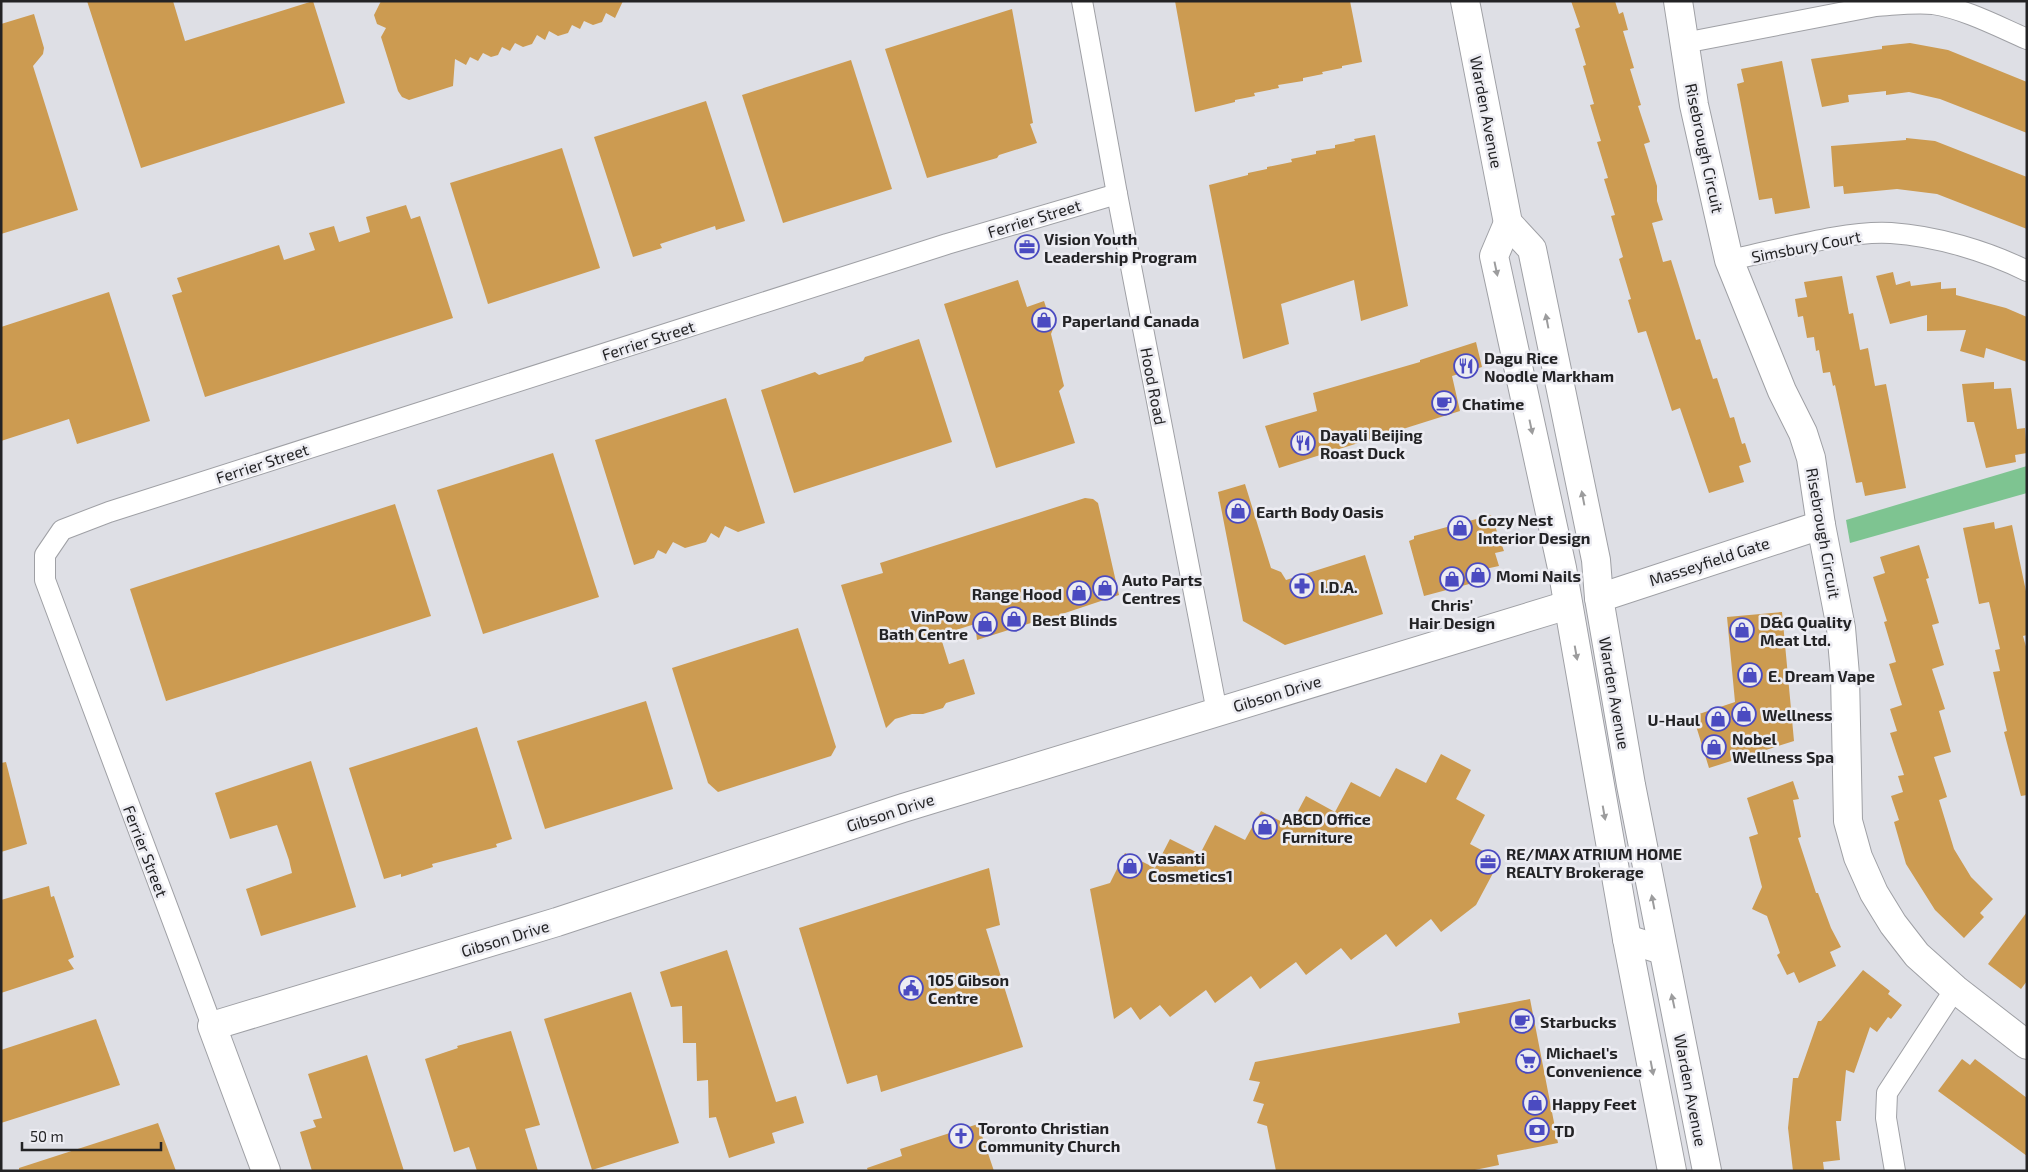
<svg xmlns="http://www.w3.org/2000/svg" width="2028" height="1172" viewBox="0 0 2028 1172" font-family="'Exo 2',sans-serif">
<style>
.green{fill:#7ec491}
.building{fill:#cc9b51}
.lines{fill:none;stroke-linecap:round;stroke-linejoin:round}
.street-casing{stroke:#9fa0a5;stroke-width:22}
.secondary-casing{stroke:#9fa0a5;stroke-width:30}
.primary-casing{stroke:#9fa0a5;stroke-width:30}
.street{stroke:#fff;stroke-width:20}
.secondary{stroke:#fff;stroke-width:28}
.primary{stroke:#fff;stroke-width:28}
.oneway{fill:#9c9c9d}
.labels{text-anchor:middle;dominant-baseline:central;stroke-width:5;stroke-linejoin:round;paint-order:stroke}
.street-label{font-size:16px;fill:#232325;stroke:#ececf2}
.poi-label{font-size:16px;font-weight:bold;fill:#232325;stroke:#ececf2;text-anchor:start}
</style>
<rect width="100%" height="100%" fill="#dedfe5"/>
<path class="green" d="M 2027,466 L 2027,493 L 1850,543 L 1846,520 Z"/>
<g class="building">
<path d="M 87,1 L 173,1 L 185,41 L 313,1 L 345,103 L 141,168 Z"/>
<path d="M 381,1 L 623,1 L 615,18 L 606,13 L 602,22 L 593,25 L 584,21 L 580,29 L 572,25 L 568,33 L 558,36 L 549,31 L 545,40 L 537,35 L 532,44 L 523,47 L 515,43 L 510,51 L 502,47 L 498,55 L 491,57 L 483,53 L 478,61 L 470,57 L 466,65 L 455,59 L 453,86 L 409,100 L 402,97 L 398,91 L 381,37 L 386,28 L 377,24 L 374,15 Z"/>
<path d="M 1175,1 L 1350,1 L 1362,62 L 1342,66 L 1342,68 L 1322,72 L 1323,74 L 1303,78 L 1303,81 L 1278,85 L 1279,88 L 1254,93 L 1255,96 L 1235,100 L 1235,102 L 1195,112 Z"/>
<path d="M 1571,1 L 1615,1 L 1619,14 L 1623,12 L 1628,30 L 1623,31 L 1634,68 L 1630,69 L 1641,105 L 1638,106 L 1650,142 L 1644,144 L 1657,186 L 1657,201 L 1663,220 L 1652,223 L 1663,262 L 1671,260 L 1696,340 L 1700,339 L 1713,379 L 1717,378 L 1730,418 L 1734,417 L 1742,444 L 1745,443 L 1751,462 L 1739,466 L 1744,482 L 1709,493 L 1680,408 L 1672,411 L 1646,331 L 1638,333 L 1628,300 L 1631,299 L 1619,259 L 1623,257 L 1611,216 L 1615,215 L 1604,179 L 1608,178 L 1597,142 L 1601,141 L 1590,105 L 1594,104 L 1583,66 L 1586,65 L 1575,29 L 1580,27 Z"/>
<path d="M 1012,9 L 1033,123 L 1030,124 L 1037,143 L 999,155 L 997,158 L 927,178 L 885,49 Z"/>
<path d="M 34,14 L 44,48 L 43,54 L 33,66 L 78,210 L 1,234 L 1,24 Z"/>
<path d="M 1910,43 L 1948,50 L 2027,82 L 2027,133 L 1940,99 L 1909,92 L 1886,95 L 1886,91 L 1848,95 L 1849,102 L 1822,107 L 1811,59 L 1882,49 L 1882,46 Z"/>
<path d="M 851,60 L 892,189 L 783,223 L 742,95 Z"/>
<path d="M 1782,61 L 1810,208 L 1775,214 L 1772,198 L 1759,200 L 1737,84 L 1744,82 L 1741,69 Z"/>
<path d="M 706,101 L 745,221 L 716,230 L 715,226 L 660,244 L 662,248 L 633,257 L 594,137 Z"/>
<path d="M 1375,135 L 1408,306 L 1361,321 L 1354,280 L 1281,304 L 1289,344 L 1243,359 L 1209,185 L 1248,175 L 1248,173 L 1267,169 L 1267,167 L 1292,162 L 1291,159 L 1316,154 L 1316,151 L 1335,148 L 1335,145 L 1355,141 L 1354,139 Z"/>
<path d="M 1906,138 L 1935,141 L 2027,177 L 2027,229 L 1937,194 L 1897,189 L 1844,194 L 1843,186 L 1834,187 L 1831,146 L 1906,140 Z"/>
<path d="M 562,148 L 600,268 L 488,304 L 450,183 Z"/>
<path d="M 406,205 L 411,219 L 420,216 L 453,318 L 205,397 L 172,295 L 182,292 L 177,278 L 279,245 L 284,260 L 315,250 L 309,233 L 334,226 L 339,242 L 370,232 L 366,217 Z"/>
<path d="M 1893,272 L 1896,285 L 1910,281 L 1911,286 L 1941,282 L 1941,289 L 1956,288 L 1956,295 L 2006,308 L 2027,317 L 2027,362 L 1986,348 L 1984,358 L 1960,351 L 1966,330 L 1927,331 L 1927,315 L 1890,324 L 1876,276 Z"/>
<path d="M 1842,276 L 1849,314 L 1853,313 L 1860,350 L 1868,348 L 1875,386 L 1886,384 L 1906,488 L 1865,496 L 1862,482 L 1856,483 L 1835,385 L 1833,386 L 1830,372 L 1823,373 L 1819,350 L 1816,351 L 1814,337 L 1807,338 L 1803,316 L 1798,317 L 1795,299 L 1807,297 L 1804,282 Z"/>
<path d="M 1018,280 L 1027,307 L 1044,301 L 1053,329 L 1051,334 L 1064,386 L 1059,391 L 1075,443 L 996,468 L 944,304 Z"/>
<path d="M 109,292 L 150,421 L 77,444 L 69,419 L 1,441 L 1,327 Z"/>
<path d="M 919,339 L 952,442 L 794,493 L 761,390 L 815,372 L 819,375 L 863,361 L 865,357 Z"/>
<path d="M 1476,342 L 1482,367 L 1452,376 L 1460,411 L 1279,468 L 1265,426 L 1317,411 L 1313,393 L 1420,362 L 1420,360 Z"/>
<path d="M 1994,382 L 1994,389 L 2011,388 L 2017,429 L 2025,428 L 2027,453 L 2015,455 L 2016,462 L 1986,468 L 1974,422 L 1967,422 L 1962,384 Z"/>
<path d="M 726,398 L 765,523 L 738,532 L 725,526 L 719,538 L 711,533 L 706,542 L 685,548 L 673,542 L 666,554 L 658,550 L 654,558 L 634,565 L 595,440 Z"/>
<path d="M 553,453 L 599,597 L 483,634 L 437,490 Z"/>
<path d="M 1245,484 L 1271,568 L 1281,572 L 1286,580 L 1365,555 L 1383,614 L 1285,645 L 1243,621 L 1218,492 Z"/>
<path d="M 1085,498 L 1093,499 L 1098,503 L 1119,595 L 1062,614 L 1061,618 L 1038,625 L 1034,622 L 977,640 L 975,624 L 940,635 L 949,664 L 964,659 L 975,694 L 946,703 L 943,708 L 923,714 L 912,714 L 895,719 L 886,728 L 841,585 L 883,573 L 880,563 Z"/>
<path d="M 395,504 L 431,616 L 166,701 L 130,589 Z"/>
<path d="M 1491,515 L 1504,551 L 1495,553 L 1499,566 L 1485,569 L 1488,579 L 1424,596 L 1409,541 L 1414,539 L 1414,536 Z"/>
<path d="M 1994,522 L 1995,529 L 2012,525 L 2027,596 L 2027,635 L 2023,636 L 2027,650 L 2027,795 L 2021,796 L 2004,732 L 2007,731 L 1993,672 L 2000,671 L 1995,650 L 2000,649 L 1989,602 L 1979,604 L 1963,528 Z"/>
<path d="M 1919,545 L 1929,578 L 1926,579 L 1939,623 L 1932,625 L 1944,665 L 1932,669 L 1945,709 L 1939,711 L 1951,752 L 1934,757 L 1947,797 L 1939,800 L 1954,849 L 1971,877 L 1993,899 L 1980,913 L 1984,917 L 1964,938 L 1935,910 L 1906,864 L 1894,822 L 1899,820 L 1891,796 L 1903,792 L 1898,776 L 1904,775 L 1890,733 L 1897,731 L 1890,709 L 1902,705 L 1889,664 L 1896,662 L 1884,622 L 1887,621 L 1873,577 L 1885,573 L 1880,557 Z"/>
<path d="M 1782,612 L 1794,741 L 1709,768 L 1693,716 L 1735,702 L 1727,617 Z"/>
<path d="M 798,628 L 836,747 L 831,756 L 718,792 L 708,783 L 672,668 Z"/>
<path d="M 646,701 L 673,789 L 545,829 L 517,741 Z"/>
<path d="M 477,727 L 512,839 L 496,844 L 497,847 L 432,864 L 433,867 L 401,877 L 401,874 L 384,879 L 349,768 Z"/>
<path d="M 1441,754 L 1471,770 L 1456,799 L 1485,815 L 1470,844 L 1500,860 L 1476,905 L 1441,932 L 1431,919 L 1396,947 L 1386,934 L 1351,960 L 1341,948 L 1306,975 L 1296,962 L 1260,989 L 1251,976 L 1215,1003 L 1206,990 L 1170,1017 L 1160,1005 L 1140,1020 L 1131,1007 L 1114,1019 L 1090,889 L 1110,883 L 1125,853 L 1155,868 L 1170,839 L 1200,854 L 1215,825 L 1245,840 L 1261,811 L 1290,826 L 1306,796 L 1335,812 L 1351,782 L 1380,797 L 1396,768 L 1426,783 Z"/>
<path d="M 311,761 L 356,907 L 261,936 L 246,889 L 292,873 L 289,860 L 277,825 L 230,839 L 215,793 Z"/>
<path d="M 6,762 L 27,844 L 1,852 L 1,763 Z"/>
<path d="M 1793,781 L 1799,799 L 1793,800 L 1801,837 L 1798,838 L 1816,893 L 1818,893 L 1831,928 L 1841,947 L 1830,952 L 1836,966 L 1799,983 L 1794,972 L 1787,975 L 1777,955 L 1780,953 L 1767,916 L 1752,909 L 1762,887 L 1749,837 L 1758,834 L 1747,798 Z"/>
<path d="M 989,868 L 1000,925 L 986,929 L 1023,1047 L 881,1092 L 877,1075 L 847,1084 L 799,928 Z"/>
<path d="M 49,886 L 51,897 L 54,896 L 74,957 L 68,960 L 74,969 L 1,993 L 1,900 Z"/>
<path d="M 2027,912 L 2027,981 L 2021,989 L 1988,964 Z"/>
<path d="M 727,950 L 776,1102 L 796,1096 L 804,1123 L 772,1133 L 775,1143 L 729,1158 L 716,1117 L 709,1118 L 708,1080 L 697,1081 L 696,1043 L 683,1043 L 682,1006 L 671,1007 L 660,972 Z"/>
<path d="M 1863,970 L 1890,991 L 1888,994 L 1902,1005 L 1891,1019 L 1888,1017 L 1877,1032 L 1870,1027 L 1854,1073 L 1846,1070 L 1841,1121 L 1836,1121 L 1840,1160 L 1823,1162 L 1824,1170 L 1793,1171 L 1788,1128 L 1793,1078 L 1798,1078 L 1818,1021 L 1821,1021 Z"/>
<path d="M 631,992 L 679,1143 L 592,1170 L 544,1019 Z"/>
<path d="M 1530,999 L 1558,1143 L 1497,1155 L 1499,1165 L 1470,1171 L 1276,1171 L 1267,1126 L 1257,1123 L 1264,1104 L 1253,1101 L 1260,1082 L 1249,1080 L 1255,1062 L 1460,1023 L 1458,1013 Z"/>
<path d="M 96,1019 L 120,1085 L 1,1123 L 1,1050 Z"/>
<path d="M 511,1031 L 540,1125 L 525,1129 L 538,1171 L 477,1171 L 469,1147 L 454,1152 L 425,1059 L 458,1048 L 457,1046 Z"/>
<path d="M 367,1055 L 404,1171 L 312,1171 L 300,1132 L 316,1127 L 313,1120 L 322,1118 L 308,1074 Z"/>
<path d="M 1962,1059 L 1970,1065 L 1975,1059 L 2027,1098 L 2027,1156 L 1938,1091 Z"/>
<path d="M 158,1123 L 176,1171 L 19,1171 L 19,1168 Z"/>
<path d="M 978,1124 L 994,1171 L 868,1171 L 867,1168 L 902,1156 L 900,1149 Z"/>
</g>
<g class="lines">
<g class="street-casing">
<g id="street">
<path d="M 1082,1 L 1117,194 L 1217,712"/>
<path d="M 1684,43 L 1876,6 C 1894,5 1914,2 1933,4 C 1965,9 1997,26 2027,39"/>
<path d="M 1729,260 C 1776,251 1845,230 1891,233 C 1936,236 1987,251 2027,271"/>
<path d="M 212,1026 L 45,580 L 45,555 L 62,530 L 109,512 L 947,244 L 1117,194"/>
<path d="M 1895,1171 L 1886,1118 L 1887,1093 L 1955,989"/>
</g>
</g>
<g class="secondary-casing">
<g id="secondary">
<path d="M 1678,1 L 1694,105 L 1729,260 L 1782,391 L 1803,433 L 1811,458 L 1821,525 L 1841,628 L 1845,675 L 1848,821 L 1858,857 L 1874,893 L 1893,924 L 1917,955 L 1955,989 L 2027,1045"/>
<path d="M 1599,598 L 1821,525"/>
<path d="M 1627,939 L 1662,950"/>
<path d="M 266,1171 L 212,1026 L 557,922 L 903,808 L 1568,605"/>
</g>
</g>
<g class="primary-casing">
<g id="primary">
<path d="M 1465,1 L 1508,223 L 1532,249 L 1596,560 L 1599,598 L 1631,785 L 1707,1171"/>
<path d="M 1508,223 L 1494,256 L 1562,568 L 1627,939 L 1672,1171"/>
</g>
</g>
<use href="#street" class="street"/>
<use href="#secondary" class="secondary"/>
<use href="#primary" class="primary"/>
</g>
<defs><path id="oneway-solid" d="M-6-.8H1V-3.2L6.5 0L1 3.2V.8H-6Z" transform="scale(1.25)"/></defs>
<g class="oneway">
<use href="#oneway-solid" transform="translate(1496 269) rotate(78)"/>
<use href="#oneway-solid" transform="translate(1547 321) rotate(-101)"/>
<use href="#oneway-solid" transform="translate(1531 427) rotate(78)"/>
<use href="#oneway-solid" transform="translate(1583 498) rotate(-101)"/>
<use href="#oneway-solid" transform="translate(1576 653) rotate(80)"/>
<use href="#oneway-solid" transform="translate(1604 813) rotate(80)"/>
<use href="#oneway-solid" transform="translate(1653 902) rotate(-101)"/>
<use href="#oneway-solid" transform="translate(1673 1001) rotate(-102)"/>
<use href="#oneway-solid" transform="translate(1652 1068) rotate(79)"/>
</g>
<defs>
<g id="office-ring" transform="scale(1.25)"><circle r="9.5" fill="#ececf2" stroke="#4b4bc1" stroke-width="1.5"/><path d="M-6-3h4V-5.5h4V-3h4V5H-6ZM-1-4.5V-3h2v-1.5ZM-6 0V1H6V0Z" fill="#4b4bc1"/></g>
<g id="shop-ring" transform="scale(1.25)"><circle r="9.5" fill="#ececf2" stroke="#4b4bc1" stroke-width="1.5"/><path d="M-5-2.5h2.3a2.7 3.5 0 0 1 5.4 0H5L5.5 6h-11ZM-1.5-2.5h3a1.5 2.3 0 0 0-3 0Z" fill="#4b4bc1"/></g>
<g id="restaurant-ring" transform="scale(1.25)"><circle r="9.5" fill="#ececf2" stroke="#4b4bc1" stroke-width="1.5"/><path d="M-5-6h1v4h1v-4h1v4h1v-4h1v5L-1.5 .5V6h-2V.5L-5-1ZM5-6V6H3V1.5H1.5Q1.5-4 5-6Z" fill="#4b4bc1"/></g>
<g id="cafe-ring" transform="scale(1.25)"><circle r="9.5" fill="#ececf2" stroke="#4b4bc1" stroke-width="1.5"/><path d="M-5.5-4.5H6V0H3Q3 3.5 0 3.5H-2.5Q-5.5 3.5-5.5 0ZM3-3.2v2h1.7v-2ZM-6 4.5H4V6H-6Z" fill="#4b4bc1"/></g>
<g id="pharmacy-ring" transform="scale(1.25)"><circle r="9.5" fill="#ececf2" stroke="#4b4bc1" stroke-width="1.5"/><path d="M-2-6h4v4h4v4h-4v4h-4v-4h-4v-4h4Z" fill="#4b4bc1"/></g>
<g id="civic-ring" transform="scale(1.25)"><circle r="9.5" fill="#ececf2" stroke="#4b4bc1" stroke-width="1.5"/><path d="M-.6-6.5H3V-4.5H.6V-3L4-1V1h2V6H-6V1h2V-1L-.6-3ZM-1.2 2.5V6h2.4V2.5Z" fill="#4b4bc1"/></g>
<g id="supermarket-ring" transform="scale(1.25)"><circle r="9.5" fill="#ececf2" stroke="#4b4bc1" stroke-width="1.5"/><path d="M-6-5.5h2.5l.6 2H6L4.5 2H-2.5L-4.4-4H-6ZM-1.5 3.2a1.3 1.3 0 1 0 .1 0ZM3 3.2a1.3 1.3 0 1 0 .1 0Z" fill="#4b4bc1"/></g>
<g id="bank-ring" transform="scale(1.25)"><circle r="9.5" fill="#ececf2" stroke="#4b4bc1" stroke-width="1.5"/><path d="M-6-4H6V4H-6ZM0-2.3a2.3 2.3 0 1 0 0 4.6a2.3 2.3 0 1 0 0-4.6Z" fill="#4b4bc1"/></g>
<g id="church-ring" transform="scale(1.25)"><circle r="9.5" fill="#ececf2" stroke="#4b4bc1" stroke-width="1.5"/><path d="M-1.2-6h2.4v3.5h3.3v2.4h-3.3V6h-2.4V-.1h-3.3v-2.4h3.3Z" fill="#4b4bc1"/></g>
</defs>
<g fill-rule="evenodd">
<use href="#office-ring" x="1027" y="247"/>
<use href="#shop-ring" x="1044" y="320"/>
<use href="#restaurant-ring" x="1466" y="366"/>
<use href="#cafe-ring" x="1444" y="403"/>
<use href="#restaurant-ring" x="1303" y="443"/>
<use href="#shop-ring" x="1238" y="511"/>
<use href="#shop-ring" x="1460" y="528"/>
<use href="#shop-ring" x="1478" y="575"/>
<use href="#shop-ring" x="1452" y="579"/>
<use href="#pharmacy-ring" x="1302" y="586"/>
<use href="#shop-ring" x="1105" y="588"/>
<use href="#shop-ring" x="1079" y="593"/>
<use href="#shop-ring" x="1014" y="619"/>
<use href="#shop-ring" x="985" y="624"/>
<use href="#shop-ring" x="1742" y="630"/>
<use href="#shop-ring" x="1750" y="675"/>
<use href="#shop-ring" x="1744" y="714"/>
<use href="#shop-ring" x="1718" y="719"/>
<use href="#shop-ring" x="1714" y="747"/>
<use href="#shop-ring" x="1265" y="827"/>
<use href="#office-ring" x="1488" y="862"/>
<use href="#shop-ring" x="1130" y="866"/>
<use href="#civic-ring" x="911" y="988"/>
<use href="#cafe-ring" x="1522" y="1021"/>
<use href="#supermarket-ring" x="1528" y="1061"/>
<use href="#shop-ring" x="1535" y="1103"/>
<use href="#bank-ring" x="1537" y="1130"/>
<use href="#church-ring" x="961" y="1136"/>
</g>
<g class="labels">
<g class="street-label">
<text transform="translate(1487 112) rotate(79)">Warden Avenue</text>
<text transform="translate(1705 148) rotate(78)">Risebrough Circuit</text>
<text transform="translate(1034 218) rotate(-17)">Ferrier Street</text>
<text transform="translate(1806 246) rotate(-11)">Simsbury Court</text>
<text transform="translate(648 340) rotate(-18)">Ferrier Street</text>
<text transform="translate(1154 386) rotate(79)">Hood Road</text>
<text transform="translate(262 463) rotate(-18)">Ferrier Street</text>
<text transform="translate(1824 533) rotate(80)">Risebrough Circuit</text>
<text transform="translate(1709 561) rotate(-18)">Masseyfield Gate</text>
<text transform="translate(1277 693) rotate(-17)">Gibson Drive</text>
<text transform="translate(1615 693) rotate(80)">Warden Avenue</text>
<text transform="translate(890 812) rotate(-18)">Gibson Drive</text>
<text transform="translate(146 851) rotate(69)">Ferrier Street</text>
<text transform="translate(505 938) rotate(-17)">Gibson Drive</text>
<text transform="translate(1691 1090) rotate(79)">Warden Avenue</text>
</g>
<g class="poi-label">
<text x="1044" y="238">Vision Youth<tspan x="1044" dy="18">Leadership Program</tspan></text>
<text x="1062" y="320">Paperland Canada</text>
<text x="1484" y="357">Dagu Rice<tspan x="1484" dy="18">Noodle Markham</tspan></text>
<text x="1462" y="403">Chatime</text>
<text x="1320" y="434">Dayali Beijing<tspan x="1320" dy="18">Roast Duck</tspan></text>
<text x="1256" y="511">Earth Body Oasis</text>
<text x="1478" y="519">Cozy Nest<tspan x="1478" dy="18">Interior Design</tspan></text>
<text x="1496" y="575">Momi Nails</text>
<text x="1122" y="579">Auto Parts<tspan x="1122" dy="18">Centres</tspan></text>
<text x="1320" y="586">I.D.A.</text>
<text x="1062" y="593" text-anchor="end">Range Hood</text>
<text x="1452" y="604" text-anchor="middle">Chris'<tspan x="1452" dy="18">Hair Design</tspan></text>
<text x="968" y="615" text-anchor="end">VinPow<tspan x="968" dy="18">Bath Centre</tspan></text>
<text x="1032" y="619">Best Blinds</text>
<text x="1760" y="621">D&amp;G Quality<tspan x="1760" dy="18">Meat Ltd.</tspan></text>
<text x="1768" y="675">E. Dream Vape</text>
<text x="1762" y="714">Wellness</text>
<text x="1700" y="719" text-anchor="end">U-Haul</text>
<text x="1732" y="738">Nobel<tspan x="1732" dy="18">Wellness Spa</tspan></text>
<text x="1282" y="818">ABCD Office<tspan x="1282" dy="18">Furniture</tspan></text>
<text x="1506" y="853">RE/MAX ATRIUM HOME<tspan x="1506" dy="18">REALTY Brokerage</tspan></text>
<text x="1148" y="857">Vasanti<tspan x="1148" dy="18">Cosmetics1</tspan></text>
<text x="928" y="979">105 Gibson<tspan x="928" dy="18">Centre</tspan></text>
<text x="1540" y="1021">Starbucks</text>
<text x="1546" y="1052">Michael's<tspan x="1546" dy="18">Convenience</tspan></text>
<text x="1552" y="1103">Happy Feet</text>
<text x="978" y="1127">Toronto Christian<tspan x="978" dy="18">Community Church</tspan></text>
<text x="1554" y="1130">TD</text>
</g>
</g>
<rect width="2028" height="1172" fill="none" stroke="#232325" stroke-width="5"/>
<path d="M22 1142v8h139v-8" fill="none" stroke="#232325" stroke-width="2.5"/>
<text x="30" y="1142" font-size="15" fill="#232325" stroke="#ececf2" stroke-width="4" paint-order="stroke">50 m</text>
</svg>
